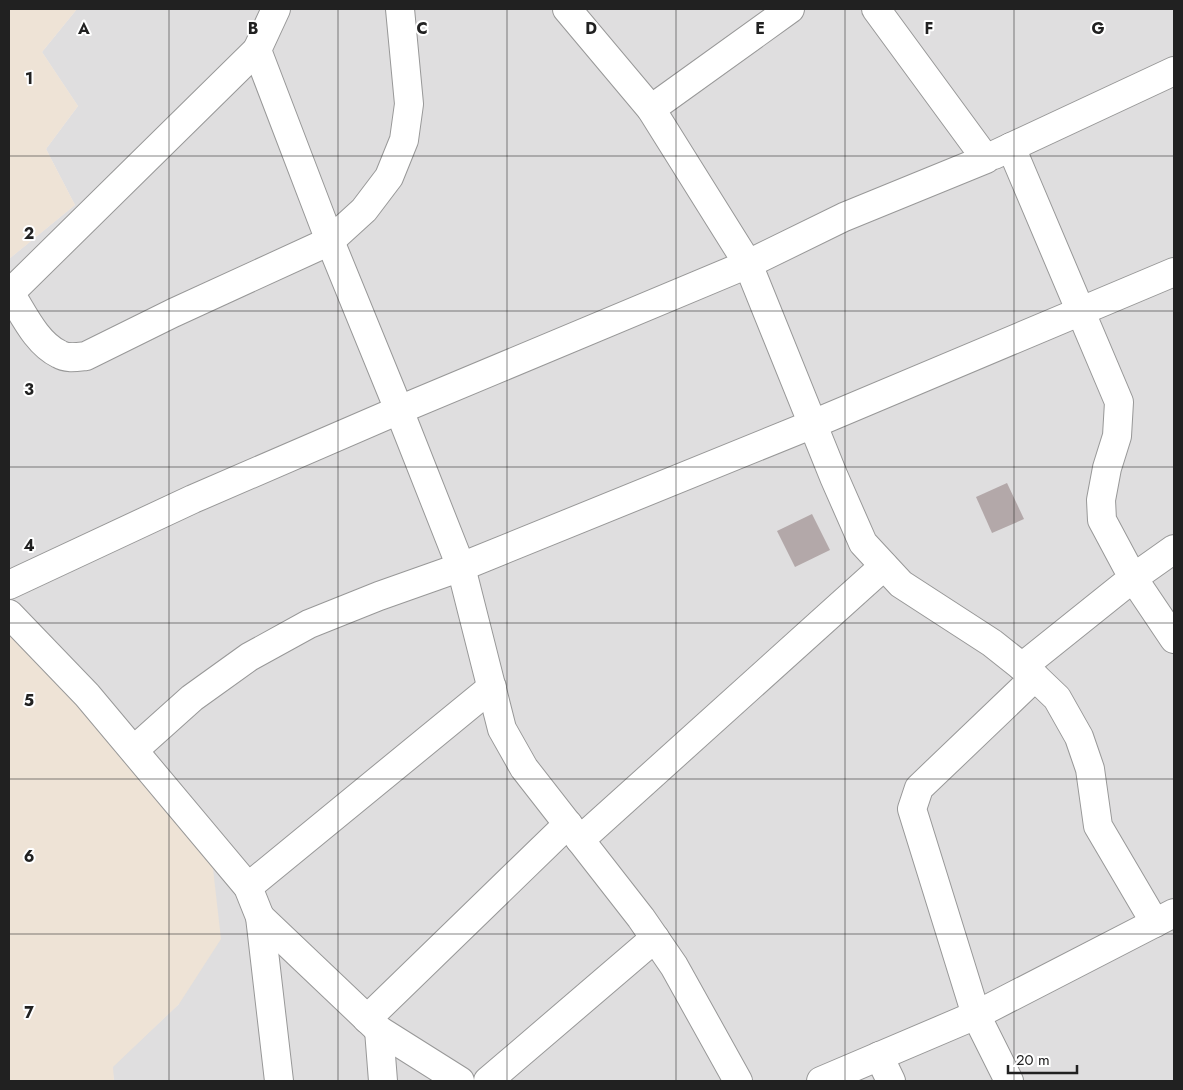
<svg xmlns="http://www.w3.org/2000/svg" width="1183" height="1090" viewBox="0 0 1183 1090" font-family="Jost,sans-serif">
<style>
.residential{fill:#dfdedf}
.farmland{fill:#eee3d6}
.building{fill:#b3a8a9}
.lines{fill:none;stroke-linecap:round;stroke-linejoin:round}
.minor-casing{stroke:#989898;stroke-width:30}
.minor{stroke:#fff;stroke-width:28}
.grid{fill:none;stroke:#212121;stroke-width:1;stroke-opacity:0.55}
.grid-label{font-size:16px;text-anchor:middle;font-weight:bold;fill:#212121;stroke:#fff;stroke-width:4;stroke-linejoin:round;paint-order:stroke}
</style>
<rect width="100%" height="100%" fill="#f1eae9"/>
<path class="residential" d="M 77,9 L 1174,9 L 1174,1081 L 114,1081 L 112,1067 L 179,1004 L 9,620 L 9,259 L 75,205 L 46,149 L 78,106 L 42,52 Z"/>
<g class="farmland">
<path d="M 9,9 L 77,9 L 42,52 L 78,106 L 46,149 L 75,205 L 9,259 Z"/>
<path d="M 9,620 L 212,860 L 221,939 L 179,1004 L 113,1067 L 114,1081 L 9,1081 Z"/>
</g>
<g class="building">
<path d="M 1007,483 L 1024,519 L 992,533 L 976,497 Z"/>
<path d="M 812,514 L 830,550 L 795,567 L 777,531 Z"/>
</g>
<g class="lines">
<g class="minor-casing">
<g id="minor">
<path d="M 276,9 L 257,50 L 330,241 L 399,410 L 461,567 L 502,729 L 524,768 L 641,918 L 674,966 L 738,1081"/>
<path d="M 567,9 L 651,109 L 748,264 L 834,477 L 863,543 L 901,584 L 992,643 L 1035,677 L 1057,698 L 1079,737 L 1090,769 L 1098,826 L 1155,923"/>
<path d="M 651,109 L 790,9"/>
<path d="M 1011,147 L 1119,402 L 1117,436 L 1107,468 L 1101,500 L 1102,520 L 1133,578 L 1022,667"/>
<path d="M 994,155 L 1174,71"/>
<path d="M 10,293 C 23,313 36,343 59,354 C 67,359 77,357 86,356 L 173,313 L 330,241 L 364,210 L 389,177 L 404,140 L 409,104 L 400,9"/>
<path d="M 9,294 L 257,50"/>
<path d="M 1174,549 L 1133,578 L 1174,639"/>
<path d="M 9,585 L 193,499 L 399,410 L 748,264 L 844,217 L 986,159 L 876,9"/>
<path d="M 9,614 L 87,695 L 248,887 L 260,917 L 279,1081"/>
<path d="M 134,750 L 192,698 L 249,657 L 309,624 L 379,596 L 461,567 L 813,424 L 1174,272"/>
<path d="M 580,840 L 884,566"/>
<path d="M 248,887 L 492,687"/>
<path d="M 260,917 L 379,1030 L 460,1081"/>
<path d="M 367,1019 L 568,824"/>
<path d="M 379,1030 L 383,1081"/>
<path d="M 879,1056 L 891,1081"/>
<path d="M 488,1081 L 655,938"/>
<path d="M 821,1081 L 976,1015 L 1174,913"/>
<path d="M 1009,1081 L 976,1015 L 912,809 L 919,788 L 1035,677"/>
</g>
</g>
<use href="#minor" class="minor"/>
</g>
<path class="grid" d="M 169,9 L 169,1081M 338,9 L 338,1081M 507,9 L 507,1081M 676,9 L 676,1081M 845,9 L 845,1081M 1014,9 L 1014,1081M 9,156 L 1174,156M 9,311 L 1174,311M 9,467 L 1174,467M 9,623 L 1174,623M 9,779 L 1174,779M 9,934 L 1174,934"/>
<g class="grid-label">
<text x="84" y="34">A</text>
<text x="253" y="34">B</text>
<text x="422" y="34">C</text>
<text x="591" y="34">D</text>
<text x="760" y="34">E</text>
<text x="929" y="34">F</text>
<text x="1098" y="34">G</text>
<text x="29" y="84">1</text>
<text x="29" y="239">2</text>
<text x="29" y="395">3</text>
<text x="29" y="551">4</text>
<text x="29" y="706">5</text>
<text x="29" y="862">6</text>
<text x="29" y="1018">7</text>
</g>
<rect width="1183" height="1090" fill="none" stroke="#212121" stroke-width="20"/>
<path d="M1008 1065v8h69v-8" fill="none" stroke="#212121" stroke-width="2.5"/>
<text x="1016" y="1065" font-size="15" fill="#212121" stroke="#ffffff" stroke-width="4" paint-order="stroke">20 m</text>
</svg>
